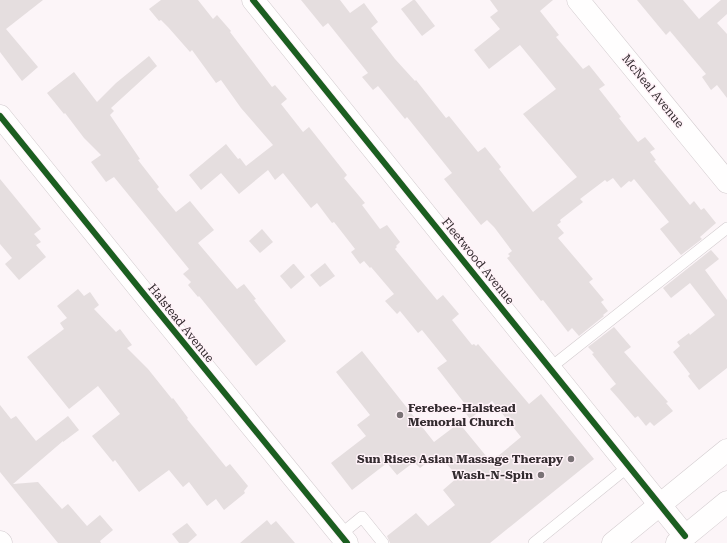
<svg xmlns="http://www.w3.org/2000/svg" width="727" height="543" viewBox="0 0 727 543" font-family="'Roboto Serif',serif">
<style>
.building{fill:#e5dedf}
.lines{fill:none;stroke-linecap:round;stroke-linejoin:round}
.service-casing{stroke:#d2cbce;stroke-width:12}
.minor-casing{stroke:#d2cbce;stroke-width:23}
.secondary-casing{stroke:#d2cbce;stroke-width:23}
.service{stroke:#fffefe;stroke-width:11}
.minor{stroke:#fffefe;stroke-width:22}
.secondary{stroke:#fffefe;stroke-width:22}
.cycleway-casing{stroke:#fff2f8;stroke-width:8}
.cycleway{stroke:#1b5e20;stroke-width:6}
.poi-dot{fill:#797275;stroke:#fff2f8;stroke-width:1.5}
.labels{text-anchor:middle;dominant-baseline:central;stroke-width:3;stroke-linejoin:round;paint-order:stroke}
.street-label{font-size:12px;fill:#332b2f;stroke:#fff2f8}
.poi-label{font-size:12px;font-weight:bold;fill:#332b2f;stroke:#fff2f8;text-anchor:end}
</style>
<rect width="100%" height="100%" fill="#fcf5f8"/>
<g class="building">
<path d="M 0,0 L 43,0 L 6,29 L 38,67 L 22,81 L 0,52 Z"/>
<path d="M 161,0 L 198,0 L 213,19 L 217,15 L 231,31 L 230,32 L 272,87 L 275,85 L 287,99 L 281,104 L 303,132 L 309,127 L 347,175 L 344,178 L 365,203 L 362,205 L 380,229 L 387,225 L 400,242 L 396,246 L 397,247 L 395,249 L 437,300 L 443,295 L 459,314 L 452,320 L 472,345 L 474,344 L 476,346 L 478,344 L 529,404 L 541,394 L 594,459 L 490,543 L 390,543 L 387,536 L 416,513 L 428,526 L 455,505 L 443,490 L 458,477 L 438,454 L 420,468 L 414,462 L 397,475 L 387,463 L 352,490 L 331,463 L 366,436 L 357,425 L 370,415 L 336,372 L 362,351 L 434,442 L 459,423 L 491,462 L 521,437 L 492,401 L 470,419 L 461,407 L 465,404 L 437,368 L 447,361 L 422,330 L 418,333 L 400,311 L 397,314 L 385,301 L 394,294 L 371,267 L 370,268 L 364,261 L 360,264 L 351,252 L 355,249 L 334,222 L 332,223 L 317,203 L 311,208 L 283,173 L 275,180 L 268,170 L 239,194 L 221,173 L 201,190 L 189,175 L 226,144 L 238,159 L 240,158 L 246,166 L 273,145 L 241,108 L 221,80 L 216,83 L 192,50 L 190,52 L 168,27 L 161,20 L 159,21 L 149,9 Z"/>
<path d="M 301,0 L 340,0 L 350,13 L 364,3 L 378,22 L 371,28 L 395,59 L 415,81 L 416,80 L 446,118 L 449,116 L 478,152 L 485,147 L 501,167 L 499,169 L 533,212 L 577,177 L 523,114 L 556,89 L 520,45 L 489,69 L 474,50 L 500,29 L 490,17 L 498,11 L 490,0 L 553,0 L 540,11 L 559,35 L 556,37 L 583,69 L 589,65 L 605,85 L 599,89 L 621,117 L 619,118 L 638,142 L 645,137 L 655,149 L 650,152 L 656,160 L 654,161 L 690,205 L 694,201 L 701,210 L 704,208 L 716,223 L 700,237 L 702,239 L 681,255 L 660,229 L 669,222 L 634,179 L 631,182 L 629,181 L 621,188 L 613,178 L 607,182 L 605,180 L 580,199 L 583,202 L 560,220 L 561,222 L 557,225 L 564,233 L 558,238 L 593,279 L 589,282 L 604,300 L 601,302 L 608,311 L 603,315 L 604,316 L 579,336 L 572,328 L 568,332 L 543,300 L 541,301 L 507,258 L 510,256 L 508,254 L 512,251 L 494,227 L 487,220 L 481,225 L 444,179 L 452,173 L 407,117 L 405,119 L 378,86 L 373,90 L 362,77 L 368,73 L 328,23 L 323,27 Z"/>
<path d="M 413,0 L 415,0 L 435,26 L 422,36 L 401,9 Z"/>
<path d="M 637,0 L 683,0 L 699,19 L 721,0 L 727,0 L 727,14 L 717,23 L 727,34 L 727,98 L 717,85 L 711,90 L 702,77 L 706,74 L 670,31 L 666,35 Z"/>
<path d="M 149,56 L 157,66 L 111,108 L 114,111 L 110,115 L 140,159 L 138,160 L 159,187 L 157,189 L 176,212 L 190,201 L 214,230 L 198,243 L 237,289 L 244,284 L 256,299 L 254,300 L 286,341 L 256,366 L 199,296 L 198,297 L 188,285 L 191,282 L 183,274 L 189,269 L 114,177 L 106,182 L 91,162 L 101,155 L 84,138 L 65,113 L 64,114 L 47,93 L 74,72 L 97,102 L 116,83 Z"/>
<path d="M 0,179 L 41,229 L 34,234 L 41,242 L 36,245 L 46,257 L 19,280 L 5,264 L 12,258 L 0,244 Z"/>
<path d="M 262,229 L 273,242 L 260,253 L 249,241 Z"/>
<path d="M 711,250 L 719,259 L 705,270 L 727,300 L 727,368 L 699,390 L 688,376 L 690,374 L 673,352 L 680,346 L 677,342 L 689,333 L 690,335 L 715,315 L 690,283 L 671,298 L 663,288 Z"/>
<path d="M 325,263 L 335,276 L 320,287 L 310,275 Z"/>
<path d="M 293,264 L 294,264 L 305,277 L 291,289 L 280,276 Z"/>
<path d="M 78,289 L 84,296 L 90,292 L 99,305 L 94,309 L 116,332 L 120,329 L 132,345 L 127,348 L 148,369 L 172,399 L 173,398 L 188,418 L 187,419 L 226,467 L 230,464 L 248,486 L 244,491 L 245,493 L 224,510 L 216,499 L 207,506 L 189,482 L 183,487 L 169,470 L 139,492 L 115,460 L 113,462 L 92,436 L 120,414 L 98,386 L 69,409 L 27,357 L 64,329 L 60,323 L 67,318 L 57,306 Z"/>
<path d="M 614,327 L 631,347 L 624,352 L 668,402 L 666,403 L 673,411 L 654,426 L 650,422 L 646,426 L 638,416 L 635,418 L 618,398 L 610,389 L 616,384 L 592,354 L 594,353 L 588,347 Z"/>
<path d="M 0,405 L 11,419 L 16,416 L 36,441 L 68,416 L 79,430 L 63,442 L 63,441 L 13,484 L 38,482 L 62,509 L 68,504 L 87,526 L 100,515 L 113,530 L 100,541 L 101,543 L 58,543 L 0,472 Z"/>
<path d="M 267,520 L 271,525 L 276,521 L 295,543 L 240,543 Z"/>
<path d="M 187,523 L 197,535 L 188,543 L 179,543 L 172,534 Z"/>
</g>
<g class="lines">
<g class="service-casing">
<g id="service">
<path d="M 550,368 L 727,228"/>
<path d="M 340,535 L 362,517 L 383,543"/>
<path d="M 534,543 L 629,466"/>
</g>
</g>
<g class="minor-casing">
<g id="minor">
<path d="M 253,0 L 685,536"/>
<path d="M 578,0 L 727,182"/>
<path d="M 0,116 L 143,293 L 347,543"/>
<path d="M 0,542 L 1,543"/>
</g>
</g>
<g class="secondary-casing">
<g id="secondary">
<path d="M 613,543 L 727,450"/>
<path d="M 677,543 L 727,502"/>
</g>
</g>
<use href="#service" class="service"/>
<use href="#minor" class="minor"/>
<use href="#secondary" class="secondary"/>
<g class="cycleway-casing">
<g id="cycleway">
<path d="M 253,0 L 685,536"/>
<path d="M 0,116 L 143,293 L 347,543"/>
</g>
</g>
<use href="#cycleway" class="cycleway"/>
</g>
<g class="poi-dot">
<circle cx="400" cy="415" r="4"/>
<circle cx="571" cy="459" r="4"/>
<circle cx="541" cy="475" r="4"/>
</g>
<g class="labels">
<g class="street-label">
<text transform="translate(653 91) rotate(51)">McNeal Avenue</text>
<text transform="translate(478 261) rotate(51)">Fleetwood Avenue</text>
<text transform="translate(181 323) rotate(51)">Halstead Avenue</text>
</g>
<g class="poi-label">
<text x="408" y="408" text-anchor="start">Ferebee-Halstead<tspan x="408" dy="14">Memorial Church</tspan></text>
<text x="563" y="459">Sun Rises Asian Massage Therapy</text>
<text x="533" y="475">Wash-N-Spin</text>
</g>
</g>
</svg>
